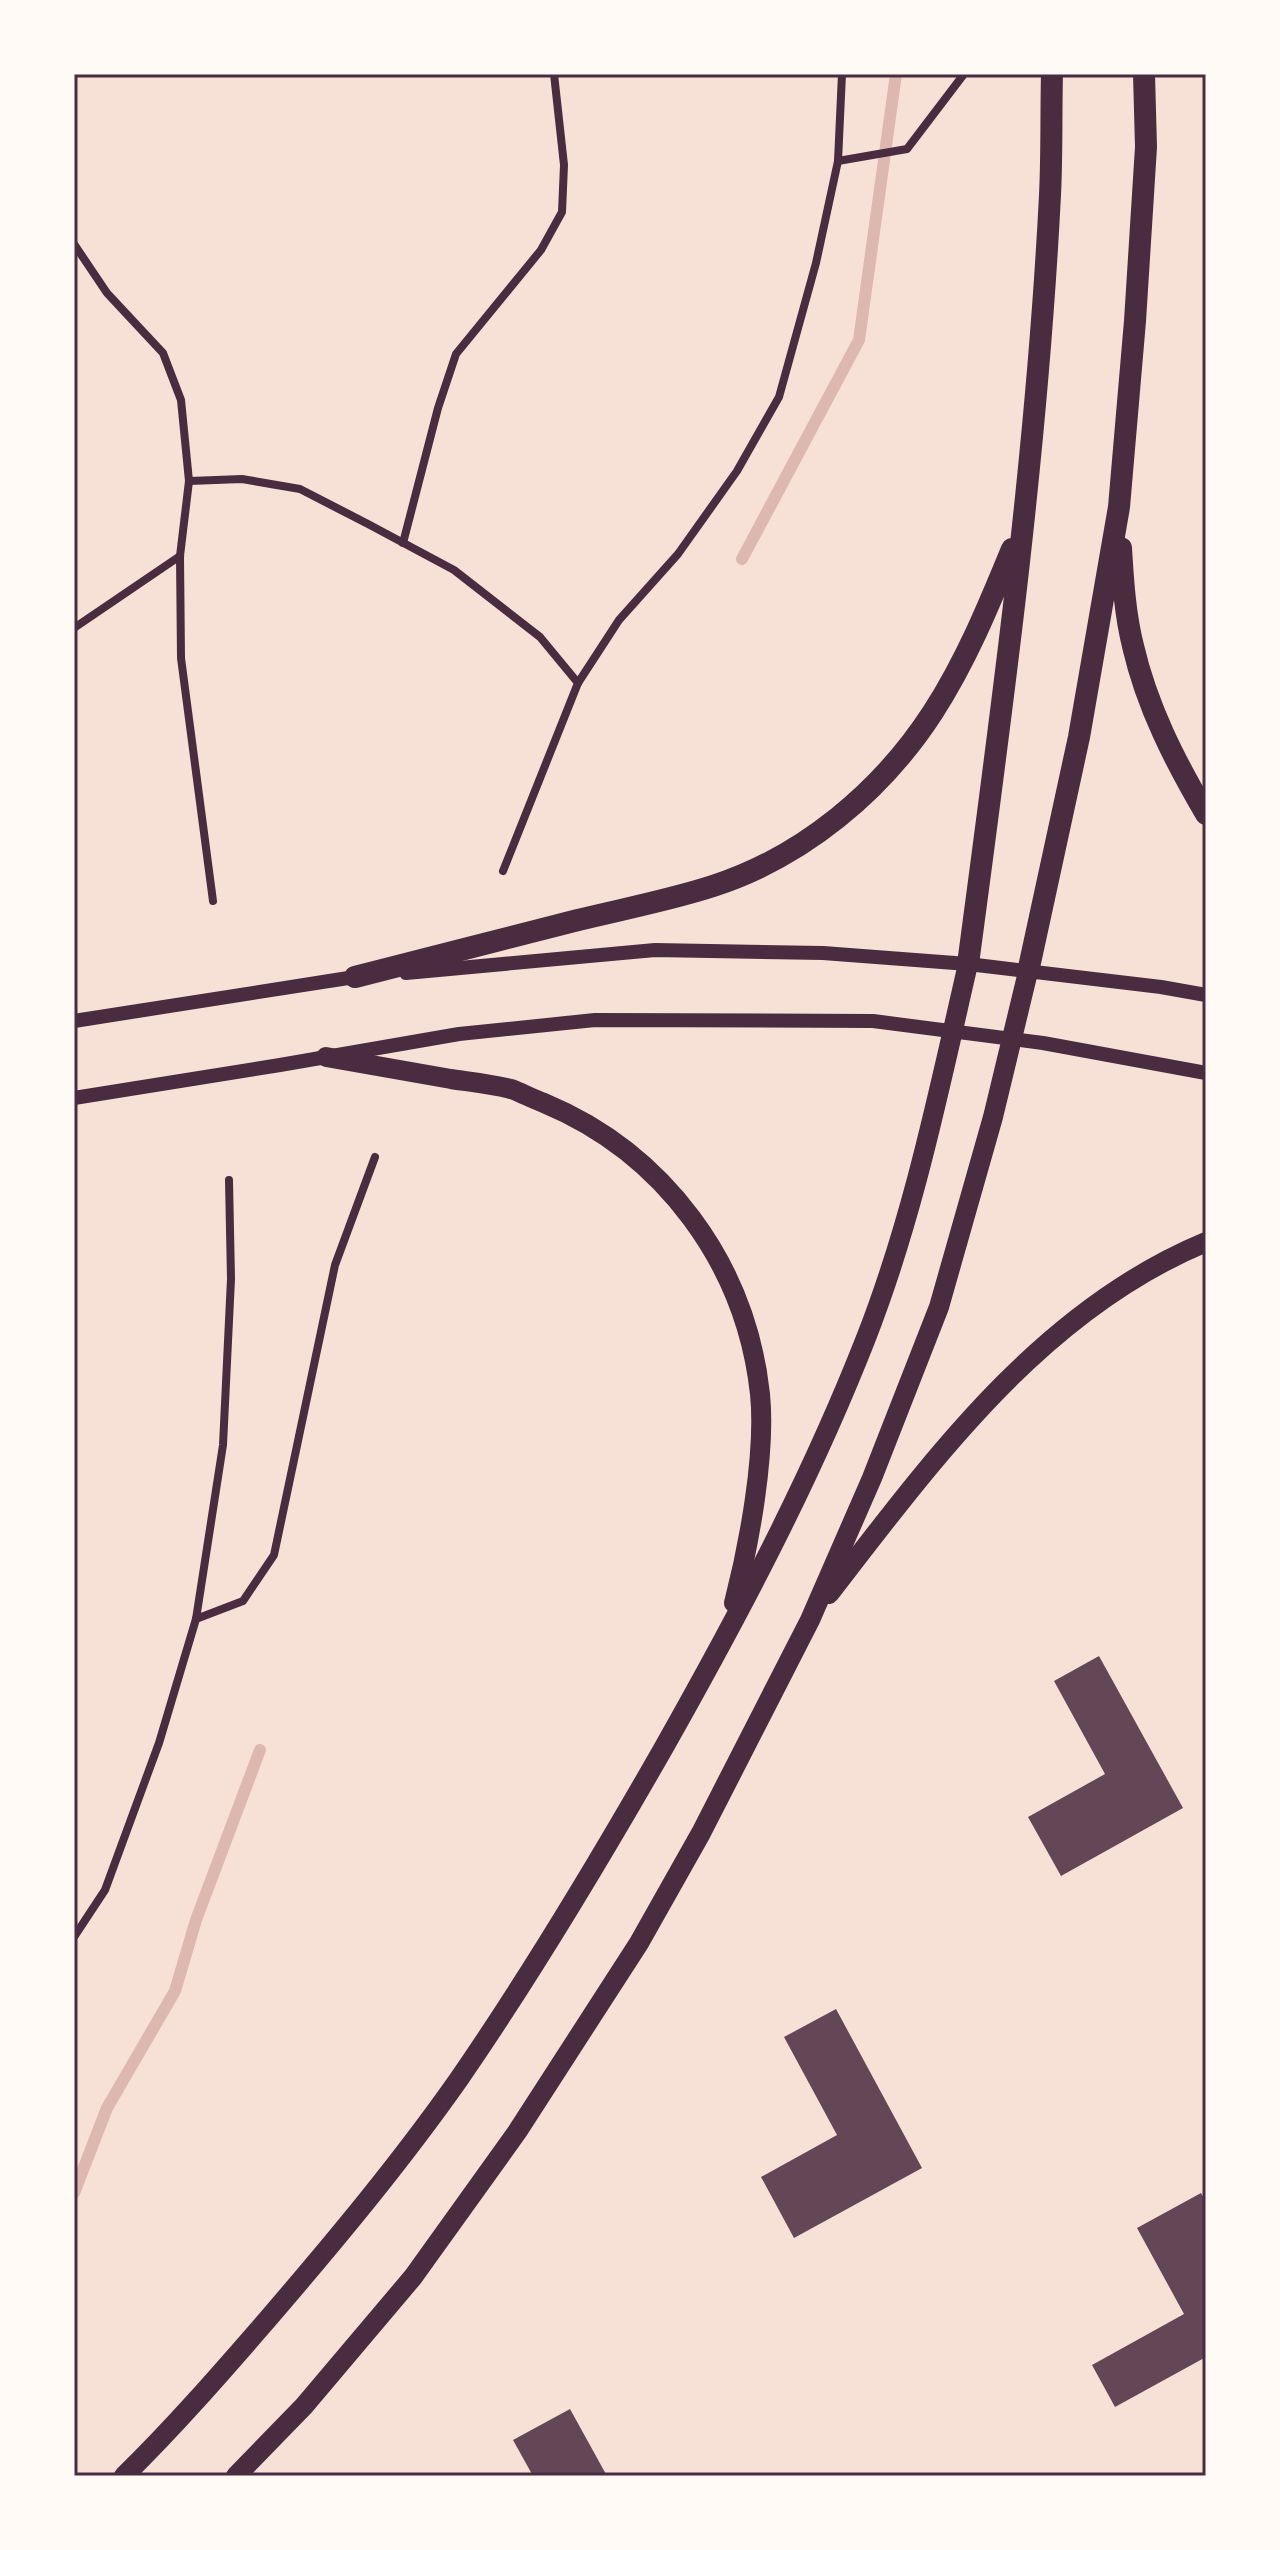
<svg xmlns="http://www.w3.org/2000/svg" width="1280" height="2550" viewBox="0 0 1280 2550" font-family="'Open Sans',sans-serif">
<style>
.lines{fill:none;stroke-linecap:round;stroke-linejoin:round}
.stream{stroke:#dcb8b0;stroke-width:12}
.building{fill:#644757}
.minor{stroke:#4a2c40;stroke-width:8}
.tertiary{stroke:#4a2c40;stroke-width:14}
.primary{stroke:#4a2c40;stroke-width:20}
.trunk{stroke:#4a2c40;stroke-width:22}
.neatline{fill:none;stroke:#4a2c40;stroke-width:3}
</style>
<rect width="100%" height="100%" fill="#f7e1d7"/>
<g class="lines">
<g class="stream">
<path d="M 742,559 L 859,340 L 896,74"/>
<path d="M 74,2193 L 107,2108 L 175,1991 L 196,1920 L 260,1750"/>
</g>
</g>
<g class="building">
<path d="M 1099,1656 L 1183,1808 L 1061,1876 L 1028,1817 L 1105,1774 L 1054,1681 Z"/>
<path d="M 836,2009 L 922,2168 L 794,2238 L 761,2177 L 837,2135 L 784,2037 Z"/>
<path d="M 1201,2193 L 1206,2202 L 1206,2357 L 1115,2407 L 1092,2365 L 1184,2314 L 1137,2228 Z"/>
<path d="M 570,2409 L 607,2476 L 533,2476 L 513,2440 Z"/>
</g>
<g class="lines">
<g class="minor">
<path d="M 838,161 L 907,149 L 964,74"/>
<path d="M 74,244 L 107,293 L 163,353 L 181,400 L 189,481 L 180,556 L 181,658 L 213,901"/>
<path d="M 189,481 L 242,479 L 300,489 L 368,524 L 454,570 L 540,637 L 578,683"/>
<path d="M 403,543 L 438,408 L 456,354 L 541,250 L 562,212 L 564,165 L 554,74"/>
<path d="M 74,628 L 180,556"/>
<path d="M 503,871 L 578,683 L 619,620 L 678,554 L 737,471 L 779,397 L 816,263 L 838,161 L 842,74"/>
<path d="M 196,1619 L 243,1601 L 274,1555 L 335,1265 L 375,1157"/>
<path d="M 74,1937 L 105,1890 L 159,1743 L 196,1619 L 223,1445 L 231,1279 L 229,1180"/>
</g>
<g class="tertiary">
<path d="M 406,973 L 655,950 L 823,953 L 968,964 L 1161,987 L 1206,995"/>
<path d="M 74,1021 L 361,976"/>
<path d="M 74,1098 L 280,1065 L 459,1034 L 595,1020 L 873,1021 L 1043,1043 L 1206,1073"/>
</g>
<g class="primary">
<path d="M 326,1057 C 368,1064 409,1072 451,1079 C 471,1082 491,1084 511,1089 C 522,1093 533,1099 544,1103 C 664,1153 746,1264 760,1394 C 766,1454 749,1545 734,1603"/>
<path d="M 829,1594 C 934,1458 1042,1310 1206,1242"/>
<path d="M 124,2476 C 174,2427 221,2373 267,2320 C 334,2242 400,2163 459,2079 C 532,1973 599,1861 663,1749 C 738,1616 810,1481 866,1338 C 913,1218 939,1090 968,964"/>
<path d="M 236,2476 L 304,2406 L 413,2277 L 517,2132 L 639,1943 L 701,1833 L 810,1620 L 872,1478 L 939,1307 L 993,1117 L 1028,972"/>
</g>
<g class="trunk">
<path d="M 1121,548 C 1123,581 1125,614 1133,646 C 1147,707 1175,761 1206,814"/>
<path d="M 968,964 C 1002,709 1037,453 1050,195 C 1052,155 1051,114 1052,74"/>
<path d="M 1028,972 L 1079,737 L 1119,507 L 1135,321 L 1146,147 L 1144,74"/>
<path d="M 355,977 C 429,958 504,939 578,920 C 623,909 670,900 713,886 C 803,857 882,791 933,712 C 966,661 989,605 1012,549"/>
</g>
</g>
<rect width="1280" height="2550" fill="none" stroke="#fffaf5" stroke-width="152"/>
<rect x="76" y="76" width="1128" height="2398" class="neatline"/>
</svg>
